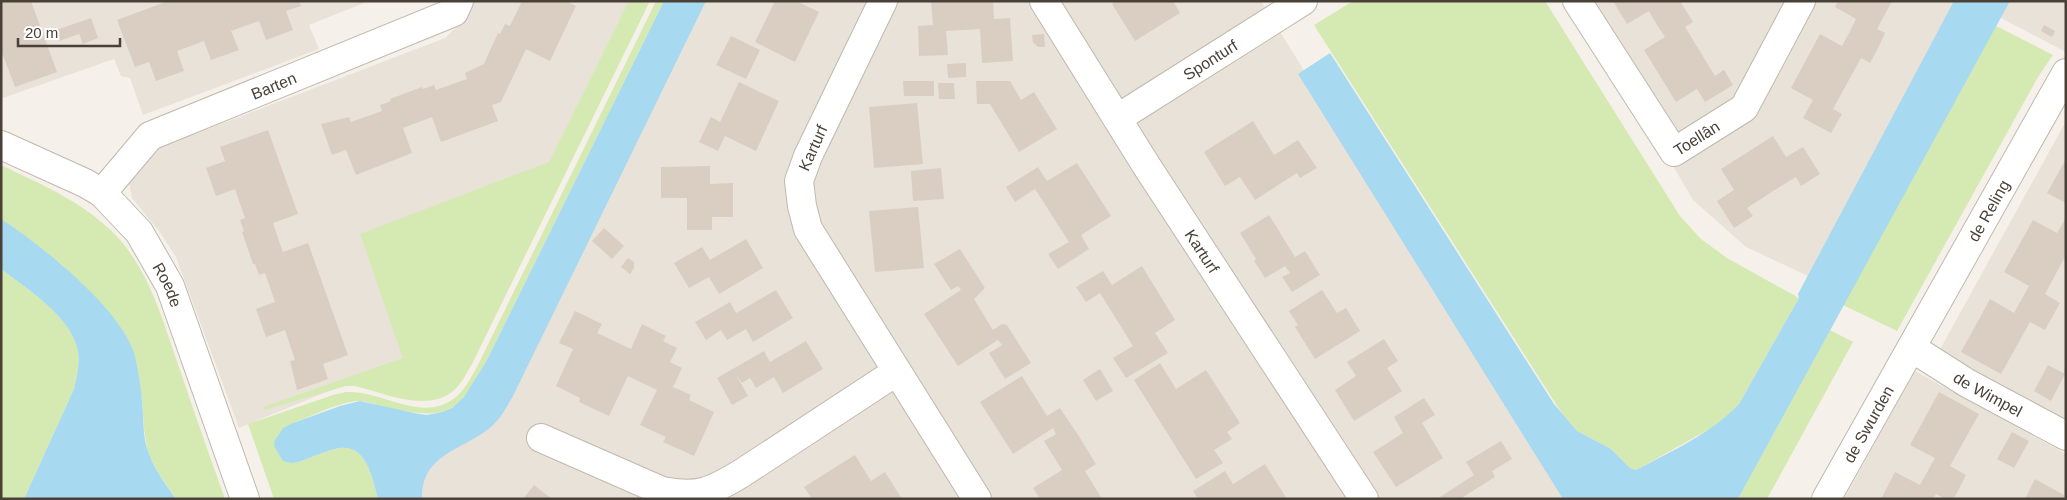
<svg xmlns="http://www.w3.org/2000/svg" width="2067" height="500" viewBox="0 0 2067 500" font-family="Arial,sans-serif">
<style>
.residential{fill:#e9e2d8}
.green{fill:#d5e9b3}
.water{fill:#a7d9f1}
.building{fill:#dacec2}
.lines{fill:none;stroke-linecap:round;stroke-linejoin:round}
.minor-casing{stroke:#c1b8ac;stroke-width:30}
.minor{stroke:#fff;stroke-width:28}
.labels{text-anchor:middle;dominant-baseline:central;stroke-width:4;stroke-linejoin:round;paint-order:stroke}
.street-label{font-size:16px;fill:#494138;stroke:#fff}
</style>
<rect width="100%" height="100%" fill="#f5f1ea"/>
<g class="residential">
<path d="M 1,1 L 369,1 L 309,25 L 319,49 L 143,115 L 130,78 L 121,76 L 114,59 L 3,98 L 1,93 Z"/>
<path d="M 472,1 L 638,1 L 560,163 L 422,353 L 239,428 L 176,257 L 159,231 L 132,198 L 129,183 L 135,171 L 150,153 L 163,146 L 445,38 L 461,23 Z"/>
<path d="M 703,1 L 1261,1 L 1569,499 L 417,499 L 425,462 Z"/>
<path d="M 1576,1 L 1957,1 L 1808,276 L 1746,247 L 1693,200 Z"/>
<path d="M 2003,1 L 2066,1 L 2066,52 L 1995,15 Z"/>
<path d="M 2066,121 L 2066,421 L 1938,353 Z"/>
<path d="M 1915,371 L 2066,454 L 2066,499 L 1844,499 Z"/>
</g>
<g class="green">
<path d="M 629,1 L 650,1 L 472,364 C 466,374 461,385 452,392 C 425,412 384,393 355,386 L 346,386 L 264,410 L 263,407 L 403,358 L 360,234 L 549,162 Z"/>
<path d="M 656,1 L 664,1 L 486,362 C 457,415 447,420 388,408 C 379,406 368,401 358,401 C 339,402 312,416 293,423 L 298,462 C 310,458 323,452 335,449 C 366,441 372,477 378,499 L 274,499 L 248,424 L 333,395 C 338,394 343,392 348,392 C 385,391 424,425 457,396 C 466,388 471,377 477,367 Z"/>
<path d="M 1353,1 L 1545,1 L 1680,216 L 1701,239 L 1727,258 L 1799,298 L 1739,404 L 1727,417 L 1713,427 L 1636,470 L 1630,468 L 1611,449 L 1577,431 L 1563,415 L 1314,25 Z"/>
<path d="M 1996,26 L 2053,55 L 2038,77 L 1897,331 L 1843,305 Z"/>
<path d="M 1,165 C 38,183 75,198 106,226 C 148,262 163,322 181,373 C 195,415 210,457 225,499 L 176,499 L 158,472 L 148,453 L 144,429 L 142,400 L 134,354 L 109,313 L 62,265 L 1,219 Z"/>
<path d="M 1,269 C 27,289 71,316 78,351 C 80,363 77,377 74,389 L 24,499 L 1,499 Z"/>
<path d="M 1830,330 L 1853,342 L 1767,499 L 1738,499 Z"/>
</g>
<g class="water">
<path d="M 664,1 L 706,1 L 513,396 C 508,404 503,415 496,422 C 470,450 421,450 422,499 L 378,499 C 372,477 366,441 335,449 C 323,452 310,458 298,462 L 292,463 L 283,461 L 274,446 L 275,440 L 283,428 L 293,423 L 340,406 L 360,401 L 414,413 L 427,415 L 442,412 L 452,408 L 464,397 L 486,362 Z"/>
<path d="M 1954,1 L 2010,1 L 1738,499 L 1563,499 L 1298,74 L 1330,53 L 1554,404 L 1577,431 L 1611,449 L 1630,468 L 1636,470 C 1672,451 1712,433 1739,404 L 1799,298 L 1798,294 Z"/>
<path d="M 1,219 C 41,245 123,310 135,356 C 138,371 141,386 142,401 C 144,418 142,437 149,454 C 155,470 166,485 176,499 L 24,499 L 74,389 C 77,377 80,363 78,351 C 71,316 27,289 1,269 Z"/>
</g>
<g class="building">
<path d="M 1,1 L 31,1 L 57,72 L 15,87 L 1,50 Z"/>
<path d="M 168,1 L 299,1 L 301,6 L 286,11 L 293,30 L 266,40 L 259,21 L 231,31 L 239,50 L 211,60 L 204,41 L 177,51 L 184,71 L 156,81 L 149,62 L 135,67 L 117,20 Z"/>
<path d="M 522,1 L 566,1 L 576,6 L 550,61 L 526,49 L 501,102 L 492,105 L 498,121 L 441,142 L 432,117 L 403,128 L 412,153 L 356,175 L 346,150 L 332,155 L 321,124 L 349,117 L 351,122 L 382,111 L 380,105 L 391,101 L 390,99 L 422,87 L 423,89 L 434,85 L 436,90 L 467,79 L 465,73 L 484,64 L 498,33 L 500,34 L 505,24 L 510,26 Z"/>
<path d="M 775,1 L 796,1 L 819,12 L 795,62 L 755,42 Z"/>
<path d="M 931,1 L 993,1 L 994,19 L 1010,18 L 1013,61 L 982,63 L 980,29 L 946,31 L 948,55 L 919,56 L 918,26 L 933,25 Z"/>
<path d="M 1117,1 L 1173,1 L 1180,13 L 1135,41 L 1112,4 Z"/>
<path d="M 1613,1 L 1680,1 L 1693,22 L 1685,27 L 1715,76 L 1724,70 L 1733,85 L 1705,102 L 1697,89 L 1676,102 L 1644,50 L 1665,37 L 1654,20 L 1649,11 L 1627,24 Z"/>
<path d="M 1838,1 L 1892,1 L 1877,29 L 1885,33 L 1878,48 L 1870,63 L 1861,58 L 1833,109 L 1842,114 L 1831,133 L 1803,118 L 1813,100 L 1791,88 L 1820,34 L 1842,46 L 1849,33 L 1856,19 L 1835,7 Z"/>
<path d="M 91,18 L 98,38 L 83,44 L 79,34 L 59,41 L 56,30 Z"/>
<path d="M 2044,25 L 2055,31 L 2052,37 L 2041,31 Z"/>
<path d="M 1044,34 L 1045,47 L 1038,47 L 1033,42 L 1032,35 Z"/>
<path d="M 731,36 L 760,50 L 746,79 L 716,65 Z"/>
<path d="M 966,63 L 966,77 L 948,78 L 947,64 Z"/>
<path d="M 903,81 L 934,81 L 934,96 L 904,96 Z"/>
<path d="M 976,81 L 1010,81 L 1021,100 L 1034,92 L 1057,129 L 1019,152 L 990,104 L 977,104 Z"/>
<path d="M 739,82 L 779,101 L 756,151 L 725,136 L 718,151 L 699,142 L 711,117 L 720,122 Z"/>
<path d="M 938,83 L 954,83 L 955,99 L 939,99 Z"/>
<path d="M 917,103 L 923,164 L 874,168 L 869,107 Z"/>
<path d="M 1253,121 L 1274,155 L 1298,140 L 1317,168 L 1300,178 L 1297,173 L 1255,200 L 1240,177 L 1225,186 L 1204,152 Z"/>
<path d="M 268,130 L 298,214 L 273,223 L 278,238 L 283,252 L 308,243 L 348,355 L 323,364 L 328,379 L 297,390 L 290,361 L 295,360 L 285,330 L 266,337 L 256,309 L 275,302 L 265,273 L 259,275 L 255,264 L 253,264 L 242,232 L 244,231 L 240,220 L 245,218 L 235,189 L 216,196 L 206,168 L 225,161 L 220,147 Z"/>
<path d="M 1773,136 L 1786,157 L 1803,147 L 1820,174 L 1801,186 L 1796,177 L 1770,193 L 1747,208 L 1753,216 L 1734,228 L 1717,201 L 1734,190 L 1721,169 Z"/>
<path d="M 2066,159 L 2066,203 L 2047,193 Z"/>
<path d="M 1077,163 L 1111,216 L 1081,235 L 1089,249 L 1058,269 L 1048,254 L 1069,242 L 1035,189 L 1015,202 L 1006,187 L 1038,167 L 1047,181 Z"/>
<path d="M 710,166 L 710,184 L 733,183 L 733,217 L 712,217 L 712,230 L 687,230 L 687,198 L 661,198 L 661,167 Z"/>
<path d="M 941,168 L 944,199 L 913,201 L 911,171 Z"/>
<path d="M 918,207 L 924,268 L 875,272 L 869,211 Z"/>
<path d="M 1269,215 L 1295,257 L 1305,251 L 1320,275 L 1292,292 L 1282,277 L 1290,273 L 1285,266 L 1265,278 L 1254,261 L 1256,259 L 1240,233 Z"/>
<path d="M 2066,218 L 2066,255 L 2045,294 L 2060,303 L 2045,330 L 2030,322 L 2001,374 L 1961,352 L 1990,299 L 2014,313 L 2029,286 L 2004,272 L 2033,220 L 2057,233 Z"/>
<path d="M 604,228 L 624,246 L 612,259 L 592,241 Z"/>
<path d="M 746,239 L 763,268 L 719,294 L 709,277 L 689,288 L 674,263 L 702,247 L 710,260 Z"/>
<path d="M 960,249 L 985,288 L 974,299 L 993,330 L 1002,324 L 1007,325 L 1031,363 L 1005,379 L 989,353 L 1002,345 L 998,340 L 958,366 L 924,314 L 961,290 L 958,286 L 951,290 L 934,264 Z"/>
<path d="M 628,258 L 634,262 L 634,268 L 630,274 L 621,267 Z"/>
<path d="M 1142,266 L 1175,320 L 1155,333 L 1168,353 L 1126,378 L 1113,358 L 1133,346 L 1100,293 L 1086,302 L 1076,287 L 1103,271 L 1112,285 Z"/>
<path d="M 776,290 L 793,318 L 753,342 L 746,329 L 727,340 L 721,330 L 706,340 L 695,322 L 730,302 L 736,313 Z"/>
<path d="M 1322,290 L 1337,313 L 1346,308 L 1360,331 L 1315,359 L 1295,327 L 1298,325 L 1289,311 Z"/>
<path d="M 575,311 L 602,324 L 597,333 L 631,349 L 642,324 L 666,336 L 663,341 L 677,348 L 670,362 L 682,368 L 673,387 L 691,395 L 689,400 L 714,412 L 694,456 L 663,442 L 666,437 L 640,425 L 657,390 L 628,376 L 609,416 L 579,402 L 580,398 L 556,386 L 573,349 L 559,343 Z"/>
<path d="M 1384,339 L 1398,361 L 1387,368 L 1402,391 L 1354,421 L 1335,390 L 1356,376 L 1347,362 Z"/>
<path d="M 806,341 L 823,369 L 783,393 L 774,377 L 756,388 L 750,378 L 742,383 L 735,373 L 748,396 L 732,405 L 717,378 L 764,351 L 770,362 Z"/>
<path d="M 1160,363 L 1176,389 L 1206,370 L 1240,423 L 1227,432 L 1232,439 L 1214,450 L 1223,463 L 1196,479 L 1134,380 Z"/>
<path d="M 2048,365 L 2065,374 L 2051,401 L 2034,391 Z"/>
<path d="M 1100,369 L 1113,391 L 1096,401 L 1083,380 Z"/>
<path d="M 1022,376 L 1047,416 L 1060,408 L 1080,438 L 1096,464 L 1085,471 L 1102,499 L 1040,499 L 1033,488 L 1062,470 L 1044,441 L 1056,434 L 1053,428 L 1013,454 L 980,402 Z"/>
<path d="M 1939,392 L 1979,414 L 1950,466 L 1966,475 L 1959,489 L 1953,499 L 1945,499 L 1936,494 L 1933,499 L 1881,499 L 1895,472 L 1920,485 L 1935,458 L 1910,445 Z"/>
<path d="M 1424,398 L 1435,415 L 1422,423 L 1443,458 L 1396,487 L 1373,452 L 1403,433 L 1394,417 Z"/>
<path d="M 2012,432 L 2029,441 L 2014,468 L 1997,459 Z"/>
<path d="M 1501,441 L 1512,459 L 1492,471 L 1495,477 L 1463,497 L 1464,499 L 1437,499 L 1474,475 L 1466,462 Z"/>
<path d="M 855,455 L 871,481 L 885,472 L 902,499 L 812,499 L 804,487 Z"/>
<path d="M 1265,464 L 1287,499 L 1198,499 L 1193,491 L 1225,471 L 1233,484 Z"/>
<path d="M 2035,479 L 2066,496 L 2066,499 L 2025,499 Z"/>
<path d="M 534,485 L 552,499 L 523,499 Z"/>
</g>
<g class="lines">
<g class="minor-casing">
<g id="minor">
<path d="M 883,1 L 808,156 L 799,181 L 802,206 L 808,229 L 977,499"/>
<path id="s1" d="M 1044,1 L 1146,165 L 1364,499"/>
<path id="s2" d="M 1577,1 L 1674,152 L 1744,108 L 1801,1"/>
<path id="s3" d="M 1118,118 L 1303,1"/>
<path id="s4" d="M 1,145 L 85,183 L 102,193 L 139,232 L 170,286 L 245,499"/>
<path id="s5" d="M 102,193 L 150,136 L 454,12 L 459,1"/>
<path id="s6" d="M 1912,348 L 1967,383 L 2066,436"/>
<path d="M 541,438 L 662,491 C 698,498 711,492 742,473 L 896,372"/>
<path id="s7" d="M 1826,499 L 2066,73"/>
</g>
</g>
<use href="#minor" class="minor"/>
</g>
<g class="labels">
<g class="street-label">
<text stroke="none"><textPath href="#s3" startOffset="109">Sponturf</textPath></text>
<text stroke="none"><textPath href="#s5" startOffset="208">Barten</textPath></text>
<text stroke="none"><textPath href="#s2" startOffset="206">Toellân</textPath></text>
<text transform="translate(813 148) rotate(-66)">Karturf</text>
<text stroke="none"><textPath href="#s7" startOffset="331">de Reling</textPath></text>
<text stroke="none"><textPath href="#s1" startOffset="296">Karturf</textPath></text>
<text stroke="none"><textPath href="#s4" startOffset="226">Roede</textPath></text>
<text stroke="none"><textPath href="#s6" startOffset="89">de Wimpel</textPath></text>
<text stroke="none"><textPath href="#s7" startOffset="86">de Swurden</textPath></text>
</g>
</g>
<rect width="2067" height="500" fill="none" stroke="#494138" stroke-width="5"/>
<path d="M18 38v8h102v-8" fill="none" stroke="#494138" stroke-width="2.5"/>
<text x="25" y="38" font-size="15" fill="#494138" stroke="#ffffff" stroke-width="4" paint-order="stroke">20 m</text>
</svg>
